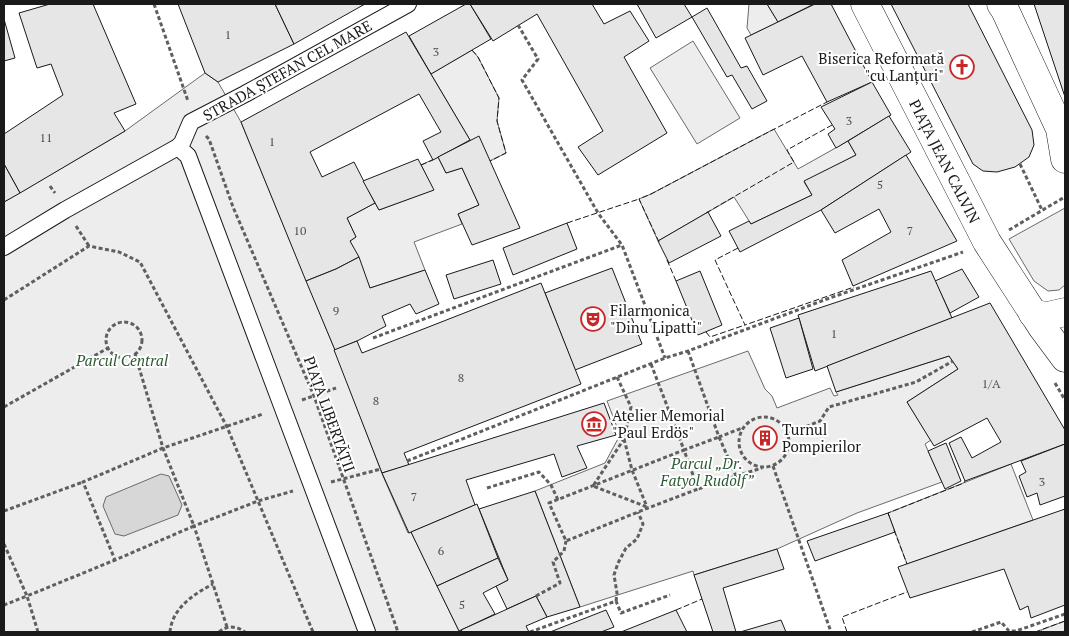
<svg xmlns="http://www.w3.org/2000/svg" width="1069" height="636" viewBox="0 0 1069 636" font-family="'PT Serif',serif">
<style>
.built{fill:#ededed;stroke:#6a6a6a}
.water{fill:#d7d7d7;stroke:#6a6a6a}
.building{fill:#e6e6e6;stroke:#1a1a1a}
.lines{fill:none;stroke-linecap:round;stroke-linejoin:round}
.pedestrian-casing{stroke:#1a1a1a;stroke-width:18}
.tertiary-casing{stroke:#1a1a1a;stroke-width:29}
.path{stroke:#5f5f5f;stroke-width:3;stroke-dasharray:4 2.5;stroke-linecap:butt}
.pedestrian{stroke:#fff;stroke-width:16}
.tertiary{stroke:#fff;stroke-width:28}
.fence{stroke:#1a1a1a;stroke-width:1;stroke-dasharray:6 2.5;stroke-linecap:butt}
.labels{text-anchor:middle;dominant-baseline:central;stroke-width:4;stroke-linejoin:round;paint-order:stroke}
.number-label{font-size:12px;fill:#4d4d4d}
.poi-label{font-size:15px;fill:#1a1a1a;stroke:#fff;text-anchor:start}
.street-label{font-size:15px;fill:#1a1a1a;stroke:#fff}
.park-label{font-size:15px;font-style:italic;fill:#2b5a34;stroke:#fff}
</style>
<rect width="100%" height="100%" fill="#fff"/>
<g class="built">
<path d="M 749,4 L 767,4 L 778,22 L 751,35 L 747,28 Z"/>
<path d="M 693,41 L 740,118 L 697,144 L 650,68 Z"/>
<path d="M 472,50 L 478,57 L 499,98 L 497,121 L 506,153 L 490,161 L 470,140 L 431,74 Z"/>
<path d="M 205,73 L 218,82 L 241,122 L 335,350 L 383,476 L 408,533 L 411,532 L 459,631 L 461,630 L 463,632 L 4,632 L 4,202 L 125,131 Z"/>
<path d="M 774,129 L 798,169 L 848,141 L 856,155 L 804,182 L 812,195 L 751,224 L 734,197 L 658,241 L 639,199 L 651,194 Z"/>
<path d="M 438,157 L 446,173 L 462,168 L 479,205 L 458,214 L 462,224 L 414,242 L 425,270 L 370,288 L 350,241 L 356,237 L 347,218 L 375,203 L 379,210 L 433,190 L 421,165 Z"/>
<path d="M 1065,208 L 1065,285 L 1059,290 L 1048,291 L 1034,281 L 1009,239 Z"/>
<path d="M 748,351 L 765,389 L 772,396 L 777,408 L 830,388 L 834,396 L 838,395 L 836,392 L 949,356 L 958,369 L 907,402 L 931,440 L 925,444 L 942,482 L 857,513 L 777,549 L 694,575 L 693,571 L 580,607 L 535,491 L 605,463 L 620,435 L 607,401 Z"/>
<path d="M 1011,464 L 1033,520 L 907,564 L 888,513 Z"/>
<path d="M 1065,621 L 1065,632 L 1042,632 L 1041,630 Z"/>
</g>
<path class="water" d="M 161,474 L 169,476 L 182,505 L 178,515 L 124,536 L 115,534 L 103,506 L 106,497 Z"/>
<g class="building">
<path d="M 50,4 L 93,4 L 136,104 L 114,113 L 125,131 L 20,193 L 4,164 L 4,134 L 63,95 L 51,64 L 37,68 L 19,13 Z"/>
<path d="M 178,4 L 275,4 L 294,44 L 218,82 L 205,73 Z"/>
<path d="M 275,4 L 365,4 L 294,44 Z"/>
<path d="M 466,4 L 470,4 L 491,39 L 431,74 L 409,36 Z"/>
<path d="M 470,4 L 592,4 L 604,24 L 630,11 L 649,41 L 624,57 L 667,133 L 598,175 L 578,147 L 603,131 L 537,14 L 493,41 Z"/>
<path d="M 637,4 L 684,4 L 692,17 L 656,38 Z"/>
<path d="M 767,4 L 811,4 L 812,5 L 778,22 Z"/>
<path d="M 815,4 L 831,4 L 872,82 L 827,102 L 802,56 L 763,75 L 745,38 Z"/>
<path d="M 891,4 L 968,4 L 1032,130 L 1034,145 L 1029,157 L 1015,167 L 997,172 L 983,171 L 973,164 Z"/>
<path d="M 1034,4 L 1065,4 L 1065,97 Z"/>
<path d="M 707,8 L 741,68 L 747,66 L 767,101 L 752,109 L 732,75 L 727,77 L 692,17 Z"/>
<path d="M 4,19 L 15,58 L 4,61 Z"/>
<path d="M 406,32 L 470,140 L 433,160 L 423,141 L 441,132 L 419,94 L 310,152 L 322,177 L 354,162 L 375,203 L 347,218 L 356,237 L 350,241 L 359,257 L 336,269 L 306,281 L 241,122 Z"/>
<path d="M 872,82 L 891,115 L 836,148 L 828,134 L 835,129 L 821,107 Z"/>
<path d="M 889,116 L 911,152 L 821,210 L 740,252 L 729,231 L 749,221 L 751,224 L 812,195 L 804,181 L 856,155 L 848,141 Z"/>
<path d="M 479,136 L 520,228 L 472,245 L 458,214 L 479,205 L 462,168 L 446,173 L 438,157 Z"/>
<path d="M 906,155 L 957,241 L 853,286 L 842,260 L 891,232 L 879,209 L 835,233 L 821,210 Z"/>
<path d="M 418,159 L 434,190 L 379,210 L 363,181 Z"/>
<path d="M 4,164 L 20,193 L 4,202 Z"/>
<path d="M 708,212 L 721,236 L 669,263 L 658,241 Z"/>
<path d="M 567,223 L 577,249 L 513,275 L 503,248 Z"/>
<path d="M 359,257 L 370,288 L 425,270 L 439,304 L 416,314 L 410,304 L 382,316 L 386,326 L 357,341 L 335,350 L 306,281 L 336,269 Z"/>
<path d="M 493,260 L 501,284 L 454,299 L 446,275 Z"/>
<path d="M 612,268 L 642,344 L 575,370 L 545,293 Z"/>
<path d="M 962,269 L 979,297 L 950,313 L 935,281 Z"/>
<path d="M 700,271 L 722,325 L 698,335 L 676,281 Z"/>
<path d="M 931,271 L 952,318 L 815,371 L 798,315 Z"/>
<path d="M 541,283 L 581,384 L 404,453 L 409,465 L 382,473 L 334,350 L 357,341 L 362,353 Z"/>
<path d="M 990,303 L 1065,430 L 1065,444 L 965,481 L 949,443 L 961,437 L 972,458 L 1001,442 L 987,418 L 934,446 L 907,402 L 958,369 L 949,356 L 836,392 L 827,366 Z"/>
<path d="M 799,318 L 813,369 L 786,378 L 770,328 Z"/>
<path d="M 604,403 L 616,435 L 577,446 L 587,468 L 562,477 L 554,454 L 466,480 L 475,505 L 409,533 L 382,473 Z"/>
<circle cx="765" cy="439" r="8"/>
<path d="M 946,443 L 961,481 L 945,489 L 928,451 Z"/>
<path d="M 1065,444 L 1065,496 L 1040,505 L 1037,493 L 1027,497 L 1019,476 L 1026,472 L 1021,461 Z"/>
<path d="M 535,491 L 580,607 L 547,617 L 536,596 L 507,609 L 496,586 L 508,580 L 479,509 Z"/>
<path d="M 477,504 L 498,558 L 437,586 L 411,532 Z"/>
<path d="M 1065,509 L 1065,605 L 1031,618 L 1028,606 L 1020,610 L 1004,569 L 910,598 L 898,567 Z"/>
<path d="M 888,513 L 895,532 L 815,561 L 807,541 Z"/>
<path d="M 777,549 L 784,569 L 723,588 L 736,632 L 713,632 L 694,575 Z"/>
<path d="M 498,558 L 508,580 L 483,593 L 495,614 L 459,631 L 437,586 Z"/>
<path d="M 536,596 L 547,617 L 526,626 L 529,632 L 463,632 L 461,630 Z"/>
<path d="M 606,610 L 614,627 L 601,632 L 550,632 Z"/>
<path d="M 676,610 L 687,632 L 621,632 Z"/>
<path d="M 781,620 L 786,632 L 740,632 Z"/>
</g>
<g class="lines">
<g class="pedestrian-casing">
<g id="pedestrian">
<path d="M 178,147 L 188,156 L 367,632"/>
<path d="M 4,247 L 65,210 L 178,147 L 182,143 L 191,122 L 245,94 L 408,4"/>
</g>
</g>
<g class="tertiary-casing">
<g id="tertiary">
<path d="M 865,4 L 987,242 L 1042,327 L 1065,358"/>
<path d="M 1001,4 L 1005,10 L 1060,129 L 1065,159"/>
<path d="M 1033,314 L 1048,316 L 1065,312"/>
</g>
</g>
<g class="path">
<path d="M 154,4 L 188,101"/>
<path d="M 518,25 L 538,59 L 522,80 L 598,213 L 622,245 L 665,358"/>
<path d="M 206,136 L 209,139 L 233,207 L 314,396 L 398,632"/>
<path d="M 1020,164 L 1042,210"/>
<path d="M 50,186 L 55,193"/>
<path d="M 76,226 L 89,246"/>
<path d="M 1009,230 L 1063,198"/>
<path d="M 4,300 L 89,246 L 119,252 L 140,262 L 227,427 L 313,632"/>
<circle cx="124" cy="340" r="18"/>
<path d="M 373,338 L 622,245"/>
<path d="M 688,351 L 719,437 L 742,428"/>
<path d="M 135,354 L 163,448 L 194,526 L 115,560 L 83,482 L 163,448 L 263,414"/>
<path d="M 651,364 L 684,450 L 549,503 L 566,541 L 648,508 L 698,489"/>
<path d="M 617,377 L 631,407 L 624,439 L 593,486 L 647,507"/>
<path d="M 1055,383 L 1065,400"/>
<path d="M 302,400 L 336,388"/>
<path d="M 4,407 L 108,348"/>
<circle cx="764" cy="442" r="25"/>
<path d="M 788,434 L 820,421 L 829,407 L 916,382 L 953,361"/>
<path d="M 719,437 L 736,476 L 698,489 L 684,450 Z"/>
<path d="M 624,439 L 632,470 L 647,507"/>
<path d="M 407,461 L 665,358 L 688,351 L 827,299 L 963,252"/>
<path d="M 773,466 L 831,632"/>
<path d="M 736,476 L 762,468"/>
<path d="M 331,482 L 381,469"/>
<path d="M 487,488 L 539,472 L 551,485 L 558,500"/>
<path d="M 4,511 L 83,482"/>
<path d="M 4,544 L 27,596 L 4,605"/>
<path d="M 536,596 L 560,583 L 553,562 L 564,551 L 566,541"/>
<path d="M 616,601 L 617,593 L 614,575 L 618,563 L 626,548 L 637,539 L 643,524 L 638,512"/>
<path d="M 227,627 L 194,526 L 258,501 L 293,491"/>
<path d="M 38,632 L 27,596 L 115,560"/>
<path d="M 170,632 C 172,608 194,594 213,584"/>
<path d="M 219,632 C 227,625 237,626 245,632"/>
<path d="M 530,632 L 616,601 L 621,613 L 670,595"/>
<path d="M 972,632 L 1001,622 L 1009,631 L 1016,631 L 1065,614"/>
</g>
<use href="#pedestrian" class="pedestrian"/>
<use href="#tertiary" class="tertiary"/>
<g class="fence">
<path d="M 472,50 L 478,57 L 499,98 L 497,121 L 506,153 L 490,161"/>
<path d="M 421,165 L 433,160"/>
<path d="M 706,213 L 794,162 L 787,150 L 832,125"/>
<path d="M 567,223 L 639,199"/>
<path d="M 659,242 L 639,199 L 651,194 L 755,139 L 827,102"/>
<path d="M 738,248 L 715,260 L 745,325 L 854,287"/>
<path d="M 667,260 L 676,281"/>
<path d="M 706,332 L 710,337 L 745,325"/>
<path d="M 889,516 L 888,513 L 964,483 L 965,481"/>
<path d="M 894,530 L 907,564"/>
<path d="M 676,610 L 702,599"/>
<path d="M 847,632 L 842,617 L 907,592"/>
<path d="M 1035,632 L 1065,621"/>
</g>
</g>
<defs>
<g id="church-ring" transform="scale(1.25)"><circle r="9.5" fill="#fff" stroke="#c62828" stroke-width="1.5"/><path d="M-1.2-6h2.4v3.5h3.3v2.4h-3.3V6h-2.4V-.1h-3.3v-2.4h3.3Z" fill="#c62828"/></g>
<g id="theatre-ring" transform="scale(1.25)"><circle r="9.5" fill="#fff" stroke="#c62828" stroke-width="1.5"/><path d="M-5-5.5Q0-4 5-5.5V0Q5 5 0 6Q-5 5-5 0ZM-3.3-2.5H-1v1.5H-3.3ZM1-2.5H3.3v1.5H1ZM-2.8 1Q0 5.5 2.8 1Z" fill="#c62828"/></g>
<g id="museum-ring" transform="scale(1.25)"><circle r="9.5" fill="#fff" stroke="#c62828" stroke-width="1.5"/><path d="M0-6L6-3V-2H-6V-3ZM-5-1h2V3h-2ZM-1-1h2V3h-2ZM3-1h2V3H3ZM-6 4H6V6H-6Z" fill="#c62828"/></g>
<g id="building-ring" transform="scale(1.25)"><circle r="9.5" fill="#fff" stroke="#c62828" stroke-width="1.5"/><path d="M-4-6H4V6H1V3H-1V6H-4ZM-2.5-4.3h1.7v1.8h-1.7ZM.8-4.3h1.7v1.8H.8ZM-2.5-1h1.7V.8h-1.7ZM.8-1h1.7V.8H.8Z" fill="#c62828"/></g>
</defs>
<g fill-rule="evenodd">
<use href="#church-ring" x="962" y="67"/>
<use href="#theatre-ring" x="593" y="319"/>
<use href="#museum-ring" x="594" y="424"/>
<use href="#building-ring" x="765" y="438"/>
</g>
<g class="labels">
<g class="number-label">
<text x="228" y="34">1</text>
<text x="436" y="51">3</text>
<text x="849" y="120">3</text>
<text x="46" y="137">11</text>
<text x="272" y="141">1</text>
<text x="880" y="184">5</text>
<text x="300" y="230">10</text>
<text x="910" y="230">7</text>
<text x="336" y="310">9</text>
<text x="834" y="333">1</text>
<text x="461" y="377">8</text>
<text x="991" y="383">1/A</text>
<text x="376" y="400">8</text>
<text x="1042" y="481">3</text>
<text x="414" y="496">7</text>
<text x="441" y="550">6</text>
<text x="462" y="604">5</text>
</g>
<g class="poi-label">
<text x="944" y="58" text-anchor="end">Biserica Reformată<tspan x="944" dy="17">"cu Lanțuri"</tspan></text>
<text x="610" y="310">Filarmonica<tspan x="610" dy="17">"Dinu Lipatti"</tspan></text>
<text x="612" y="415">Atelier Memorial<tspan x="612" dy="17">"Paul Erdös"</tspan></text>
<text x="782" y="429">Turnul<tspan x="782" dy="17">Pompierilor</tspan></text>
</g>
<g class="street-label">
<text transform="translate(287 70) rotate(-29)">STRADA ȘTEFAN CEL MARE</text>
<text transform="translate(945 161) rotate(63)">PIAȚA JEAN CALVIN</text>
<text transform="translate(330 414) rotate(70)">PIAȚA LIBERTĂȚII</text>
</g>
<g class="park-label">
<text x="122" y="360">Parcul Central</text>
<text x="707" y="463">Parcul „Dr.<tspan x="707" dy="17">Fatyol Rudolf”</tspan></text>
</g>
</g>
<rect width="1069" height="636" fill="none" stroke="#1a1a1a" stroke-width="10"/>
</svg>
